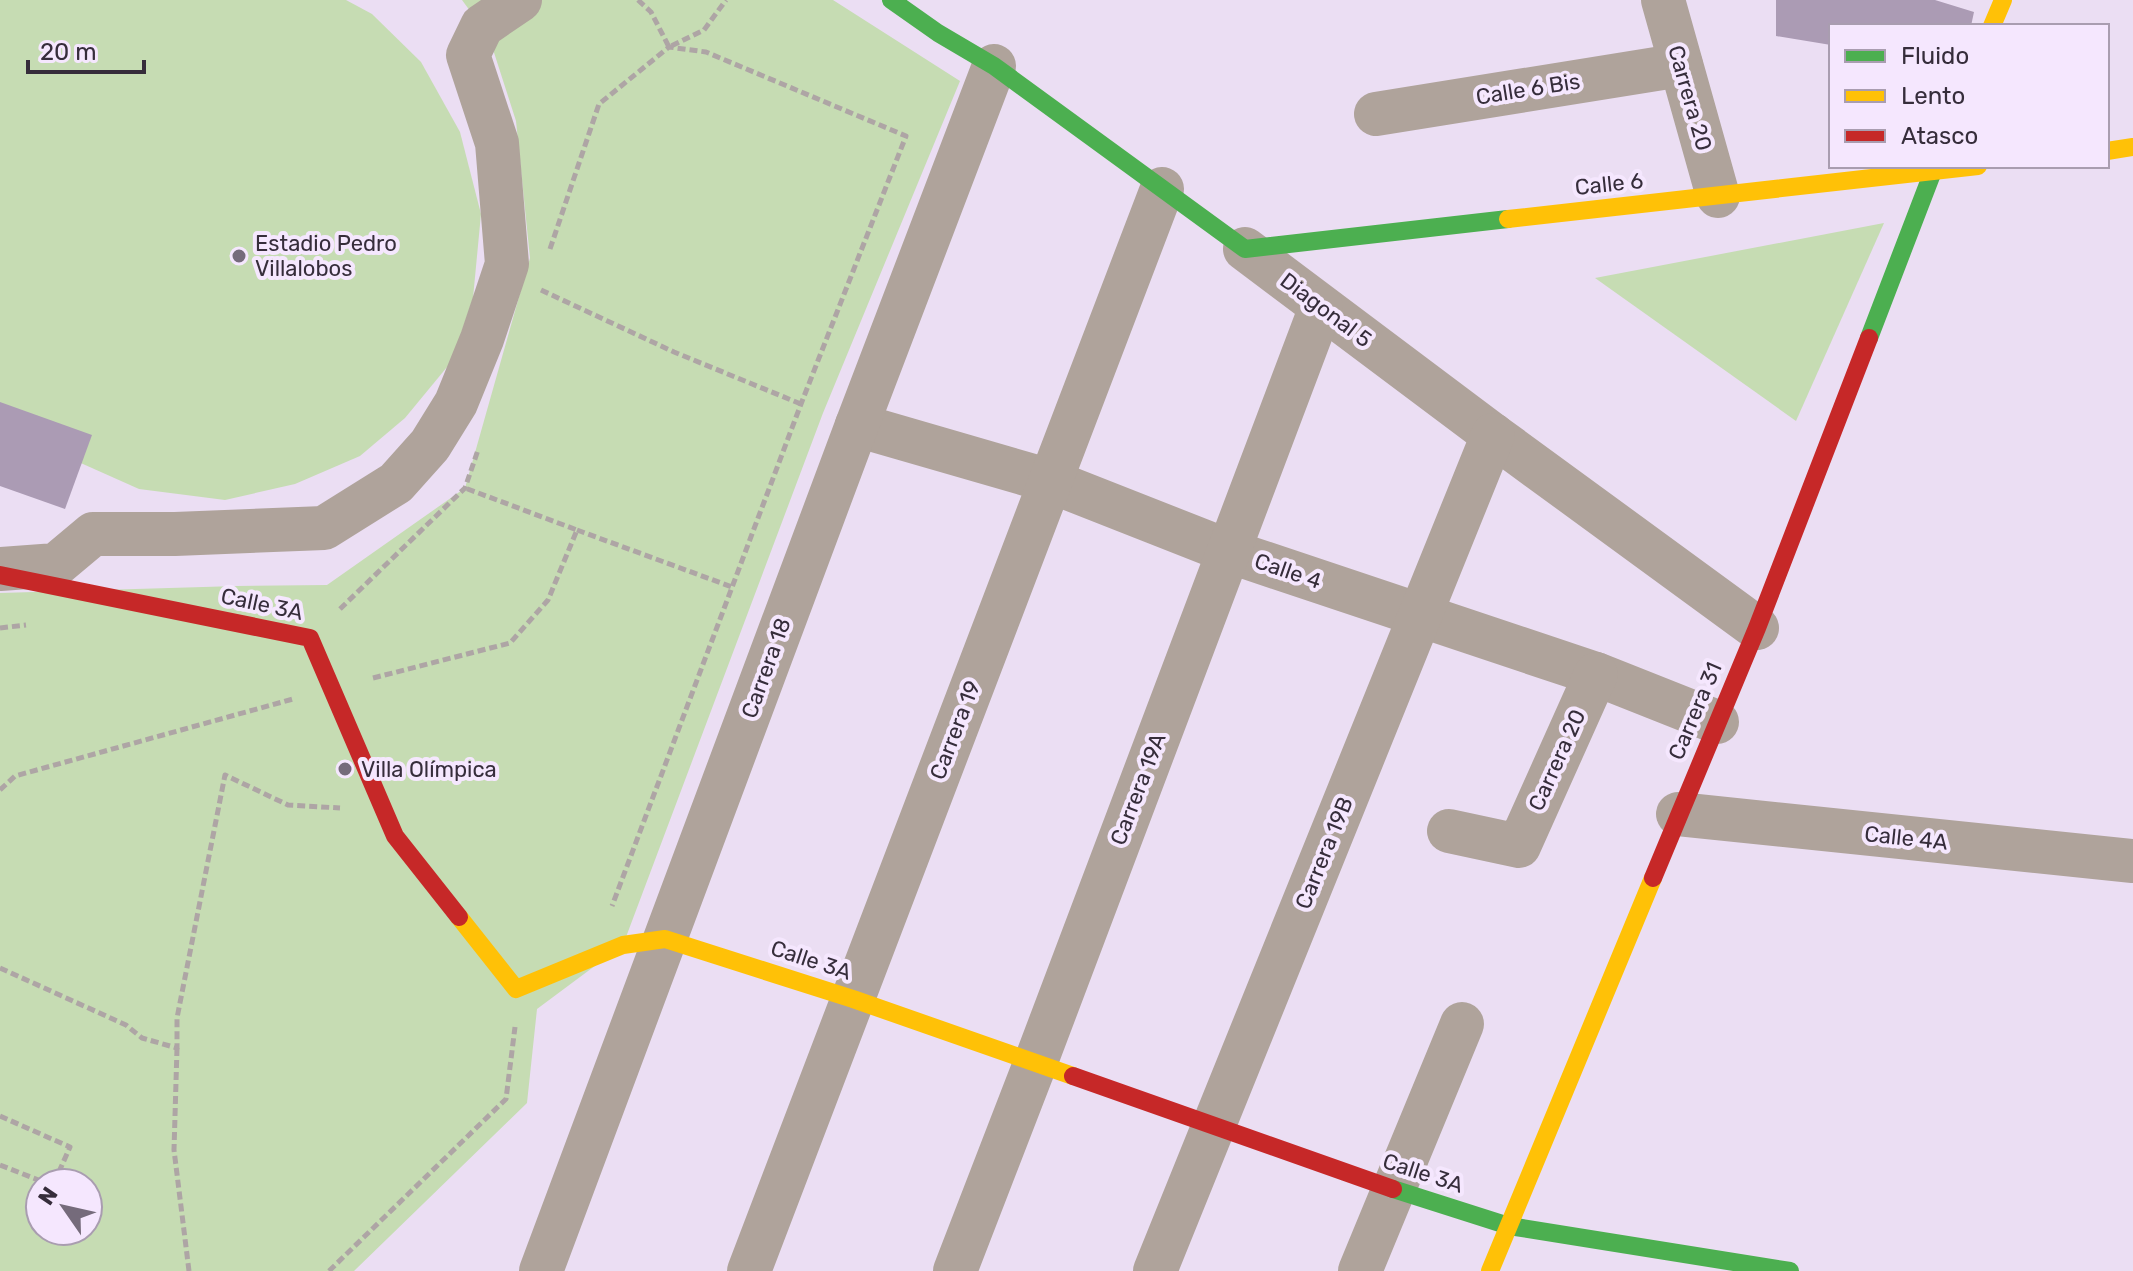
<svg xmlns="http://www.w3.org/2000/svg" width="2133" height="1271" viewBox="0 0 2133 1271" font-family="Rubik,sans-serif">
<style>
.green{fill:#c6dcb3;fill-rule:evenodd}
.building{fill:#ab9bb4}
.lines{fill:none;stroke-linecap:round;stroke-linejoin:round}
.path{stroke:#aea5a5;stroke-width:5;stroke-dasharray:8 4;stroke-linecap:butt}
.street{stroke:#afa39b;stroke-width:44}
.fast{stroke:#4caf50;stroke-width:18}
.slow{stroke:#ffc107;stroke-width:18}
.jam{stroke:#c62828;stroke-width:18}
.poi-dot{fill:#756b7b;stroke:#f5e7fe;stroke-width:3}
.labels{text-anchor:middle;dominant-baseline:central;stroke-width:8;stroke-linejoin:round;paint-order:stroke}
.street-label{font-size:22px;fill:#362d3b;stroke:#f5e7fe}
.poi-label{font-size:22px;fill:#362d3b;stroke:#f5e7fe;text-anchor:start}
</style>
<rect width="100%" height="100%" fill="#ebdef3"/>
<g class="green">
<path d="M 0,0 L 346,0 L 372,14 L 421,62 L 460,132 L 481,214 L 473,298 L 452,361 L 405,418 L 360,456 L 295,484 L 225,500 L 139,489 L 0,427 Z"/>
<path d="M 462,0 L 833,0 L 960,81 L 823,413 L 623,945 L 537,1009 L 527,1103 L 354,1271 L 0,1271 L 0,593 L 237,586 L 327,585 L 465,488 L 530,258 L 516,121 L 489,37 ZM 40,1183 L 88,1183 L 88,1231 L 40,1231 Z"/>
<path d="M 1884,223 L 1796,421 L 1595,278 Z"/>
</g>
<g class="building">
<path d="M 1776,0 L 1935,0 L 1974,12 L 1971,26 L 1831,26 L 1831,45 L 1776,36 Z"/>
<path d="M 0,402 L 92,435 L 65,509 L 0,486 Z"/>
</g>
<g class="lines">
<g class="path">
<path d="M 638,0 L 651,12 L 669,47 L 704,30 L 726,0"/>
<path d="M 550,249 L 599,104 L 669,47 L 706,52 L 906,136 L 801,404 L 612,906"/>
<path d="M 541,290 L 674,352 L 801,404"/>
<path d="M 577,530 L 732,587"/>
<path d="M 340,609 L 465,488 L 478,450"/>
<path d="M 0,628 L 26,625"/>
<path d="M 373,678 L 510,643 L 548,600 L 577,530 L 465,488"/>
<path d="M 0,790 L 15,776 L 293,699"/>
<path d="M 0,968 L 126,1025 L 142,1038 L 177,1048 L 177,1018 L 225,775 L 288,805 L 340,808"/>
<path d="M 177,1048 L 174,1150 L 189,1271"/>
<path d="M 0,1116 L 70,1147 L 54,1183"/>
<path d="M 0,1165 L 46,1183"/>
<path d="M 329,1271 L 506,1099 L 515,1027"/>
</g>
<g class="street">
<path d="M 1663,0 L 1718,196"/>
<path d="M 1376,114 L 1681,65"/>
<path d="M 1245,249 L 1493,435 L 1757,628"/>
<path d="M 857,425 L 1050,481 L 1228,551 L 1596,674 L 1717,722"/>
<path d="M 0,569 L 56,565 L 93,534 L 175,534 L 324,528 L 396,483 L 430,445 L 456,403 L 482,339 L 507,264 L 497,143 L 468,55 L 482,26 L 520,0"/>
<path d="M 1678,814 L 2133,861"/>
<path d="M 1449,831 L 1519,846 L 1596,674"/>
<path d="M 541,1271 L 857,425 L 994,66"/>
<path d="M 749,1271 L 1162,189"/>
<path d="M 955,1271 L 1035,1064 L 1321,307"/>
<path d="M 1155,1271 L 1493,435"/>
<path d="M 1360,1271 L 1462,1024"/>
</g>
<g class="fast">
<path d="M 891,0 L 938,33 L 994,66 L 1245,249 L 1508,219"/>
<path d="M 1869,338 L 1935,166"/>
<path d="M 1393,1189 L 1509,1226 L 1790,1271"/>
</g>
<g class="slow">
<path d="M 1992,26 L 2003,0"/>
<path d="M 2107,151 L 2133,147"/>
<path d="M 1508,219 L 1978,166"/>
<path d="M 459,917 L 516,989 L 623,945 L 665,939 L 853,999 L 1073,1076"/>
<path d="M 1490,1271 L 1653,878"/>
</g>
<g class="jam">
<path d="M 0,575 L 310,638 L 395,836 L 459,917"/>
<path d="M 1653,878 L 1757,628 L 1869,338"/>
<path d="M 1073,1076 L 1393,1189"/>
</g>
</g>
<g class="poi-dot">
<circle cx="239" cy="256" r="8"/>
<circle cx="345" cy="769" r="8"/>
</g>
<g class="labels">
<g class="street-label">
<text transform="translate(1528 89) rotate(-9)">Calle 6 Bis</text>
<text transform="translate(1690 98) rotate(74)">Carrera 20</text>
<text transform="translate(1609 184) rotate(-6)">Calle 6</text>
<text transform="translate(1326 310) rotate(37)">Diagonal 5</text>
<text transform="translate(1288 571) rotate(19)">Calle 4</text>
<text transform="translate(262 604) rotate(12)">Calle 3A</text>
<text transform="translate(766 668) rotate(-70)">Carrera 18</text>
<text transform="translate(1695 711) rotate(-67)">Carrera 31</text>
<text transform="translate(955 730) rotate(-69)">Carrera 19</text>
<text transform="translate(1557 760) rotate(-66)">Carrera 20</text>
<text transform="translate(1138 789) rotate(-69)">Carrera 19A</text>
<text transform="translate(1906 838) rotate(6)">Calle 4A</text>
<text transform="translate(1324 853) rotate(-68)">Carrera 19B</text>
<text transform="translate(811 960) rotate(18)">Calle 3A</text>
<text transform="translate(1423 1173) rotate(18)">Calle 3A</text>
</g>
<g class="poi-label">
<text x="255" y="243">Estadio Pedro<tspan x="255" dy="25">Villalobos</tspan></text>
<text x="361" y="769">Villa Olímpica</text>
</g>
</g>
<rect x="1829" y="24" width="280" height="144" fill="#f5e7fe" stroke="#a99db0" stroke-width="2"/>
<rect x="1845" y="50" width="40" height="12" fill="#4caf50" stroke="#a99db0" stroke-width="2"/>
<text x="1901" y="64" font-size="24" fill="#362d3b">Fluido</text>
<rect x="1845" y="90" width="40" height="12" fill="#ffc107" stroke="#a99db0" stroke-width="2"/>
<text x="1901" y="104" font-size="24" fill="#362d3b">Lento</text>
<rect x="1845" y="130" width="40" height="12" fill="#c62828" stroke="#a99db0" stroke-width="2"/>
<text x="1901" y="144" font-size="24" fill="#362d3b">Atasco</text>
<g transform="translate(64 1207) rotate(304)"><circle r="38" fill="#f5e7fe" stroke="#a99db0" stroke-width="2"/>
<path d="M0-6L14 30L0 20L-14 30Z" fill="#756b7b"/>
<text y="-12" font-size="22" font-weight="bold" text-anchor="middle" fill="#362d3b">N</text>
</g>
<path d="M28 60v12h116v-12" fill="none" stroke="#362d3b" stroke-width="4"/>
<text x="40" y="60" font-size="24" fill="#362d3b" stroke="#f5e7fe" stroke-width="6" paint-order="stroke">20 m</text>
</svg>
